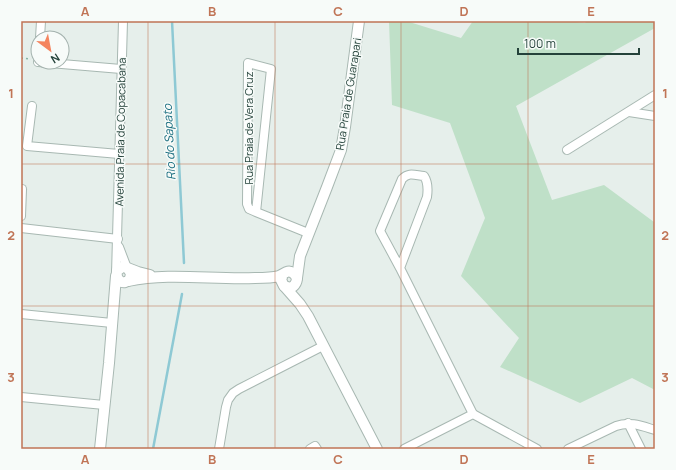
<svg xmlns="http://www.w3.org/2000/svg" width="676" height="470" viewBox="0 0 676 470" font-family="Manrope,sans-serif">
<style>
.green{fill:#bfe0c8}
.lines{fill:none;stroke-linecap:round;stroke-linejoin:round}
.stream{stroke:#8ec9d4;stroke-width:2.5}
.minor-casing{stroke:#a8b8b2;stroke-width:10}
.tertiary-casing{stroke:#a8b8b2;stroke-width:12}
.path{stroke:#86b3a5;stroke-width:1.5;stroke-dasharray:2 3;stroke-linecap:butt}
.minor{stroke:#fff;stroke-width:8}
.tertiary{stroke:#fff;stroke-width:10}
.grid{fill:none;stroke:#c07456;stroke-width:1;stroke-opacity:0.55}
.labels{text-anchor:middle;dominant-baseline:central;stroke-width:3;stroke-linejoin:round;paint-order:stroke}
.street-label{font-size:11px;fill:#24423a;stroke:#f7fbf9}
.water-label{font-size:12px;font-style:italic;fill:#1c6f80;stroke:#f7fbf9}
.neatline{fill:none;stroke:#c07456;stroke-width:1.5}
.grid-label{font-size:13px;text-anchor:middle;font-weight:bold;fill:#c07456}
</style>
<rect width="100%" height="100%" fill="#e6efeb"/>
<path class="green" d="M 389,21 L 406,21 L 461,38 L 473,21 L 566,21 L 585,23 L 587,21 L 655,21 L 655,28 L 516,106 L 552,200 L 604,185 L 654,222 L 655,222 L 655,390 L 632,378 L 580,403 L 500,367 L 519,338 L 461,276 L 485,218 L 450,123 L 392,105 Z"/>
<g class="lines">
<g class="stream">
<path d="M 172,21 L 184,263"/>
<path d="M 153,449 L 182,294"/>
</g>
<g class="minor-casing">
<g id="minor">
<path d="M 40,38 L 41,21"/>
<path d="M 38,62 L 121,69"/>
<path d="M 32,106 L 27,146 L 119,154"/>
<path d="M 629,112 L 655,116"/>
<path d="M 567,150 L 655,95"/>
<path d="M 256,212 L 249,209 L 247,204 L 248,63 L 271,69 L 256,212 L 308,233"/>
<path d="M 21,216 L 22,189"/>
<path d="M 21,228 L 118,239"/>
<path d="M 119,247 L 127,268"/>
<path d="M 400,268 L 380,231 L 402,179 C 409,172 414,175 424,176 C 428,182 428,190 427,197 L 400,268 L 473,414"/>
<path d="M 116,274 L 123,21"/>
<path d="M 21,314 L 112,323"/>
<path d="M 21,397 L 104,405"/>
<path d="M 628,423 L 641,449"/>
<path d="M 219,449 L 226,407 L 228,400 L 233,393 L 239,389 L 323,346"/>
<path d="M 310,449 L 315,446 L 317,449"/>
<path d="M 404,449 L 473,414 L 537,449"/>
<path d="M 568,449 L 616,426 C 630,421 642,426 655,430"/>
</g>
</g>
<g class="tertiary-casing">
<g id="tertiary">
<path d="M 128,269 L 131,273 L 130,279 C 124,286 115,281 117,271 L 122,267 L 125,267 L 138,272 L 150,275"/>
<path d="M 297,278 L 300,256 L 327,187 L 341,150 L 345,127 L 359,21"/>
<path d="M 128,281 C 170,272 213,280 255,278 C 263,278 272,278 279,276 C 284,274 288,269 293,273 C 300,278 296,285 291,288 L 284,286 L 281,280 L 283,274"/>
<path d="M 285,287 L 300,304 L 308,316 L 377,449"/>
<path d="M 100,449 L 109,363 L 116,276"/>
</g>
</g>
<path class="path" d="M 21,58 L 31,59"/>
<use href="#minor" class="minor"/>
<use href="#tertiary" class="tertiary"/>
</g>
<path class="grid" d="M 148,21 L 148,449M 275,21 L 275,449M 401,21 L 401,449M 528,21 L 528,449M 21,164 L 655,164M 21,306 L 655,306"/>
<g class="labels">
<g class="street-label">
<text transform="translate(348 94) rotate(-81)">Rua Praia de Guarapari</text>
<text transform="translate(248 128) rotate(-90)">Rua Praia de Vera Cruz</text>
<text transform="translate(120 132) rotate(-89)">Avenida Praia de Copacabana</text>
</g>
<g class="water-label">
<text transform="translate(169 142) rotate(-93)">Rio do Sapato</text>
</g>
</g>
<rect width="676" height="470" fill="none" stroke="#f7fbf9" stroke-width="44"/>
<g transform="translate(50 50) rotate(148)"><circle r="19" fill="#f7fbf9" stroke="#a3b1ad"/>
<path d="M0-3L7 15L0 10L-7 15Z" fill="#f4845f"/>
<text y="-6" font-size="11" font-weight="bold" text-anchor="middle" fill="#24423a">N</text>
</g>
<path d="M518 48v6h121v-6" fill="none" stroke="#24423a" stroke-width="2"/>
<text x="524" y="48" font-size="12" fill="#24423a" stroke="#f7fbf9" stroke-width="3" paint-order="stroke">100 m</text>
<rect x="22" y="22" width="632" height="426" class="neatline"/>
<g class="grid-label">
<text x="85" y="16">A</text>
<text x="212" y="16">B</text>
<text x="338" y="16">C</text>
<text x="464" y="16">D</text>
<text x="591" y="16">E</text>
<text x="11" y="98">1</text>
<text x="665" y="98">1</text>
<text x="11" y="240">2</text>
<text x="665" y="240">2</text>
<text x="11" y="382">3</text>
<text x="665" y="382">3</text>
<text x="85" y="464">A</text>
<text x="212" y="464">B</text>
<text x="338" y="464">C</text>
<text x="464" y="464">D</text>
<text x="591" y="464">E</text>
</g>
</svg>
